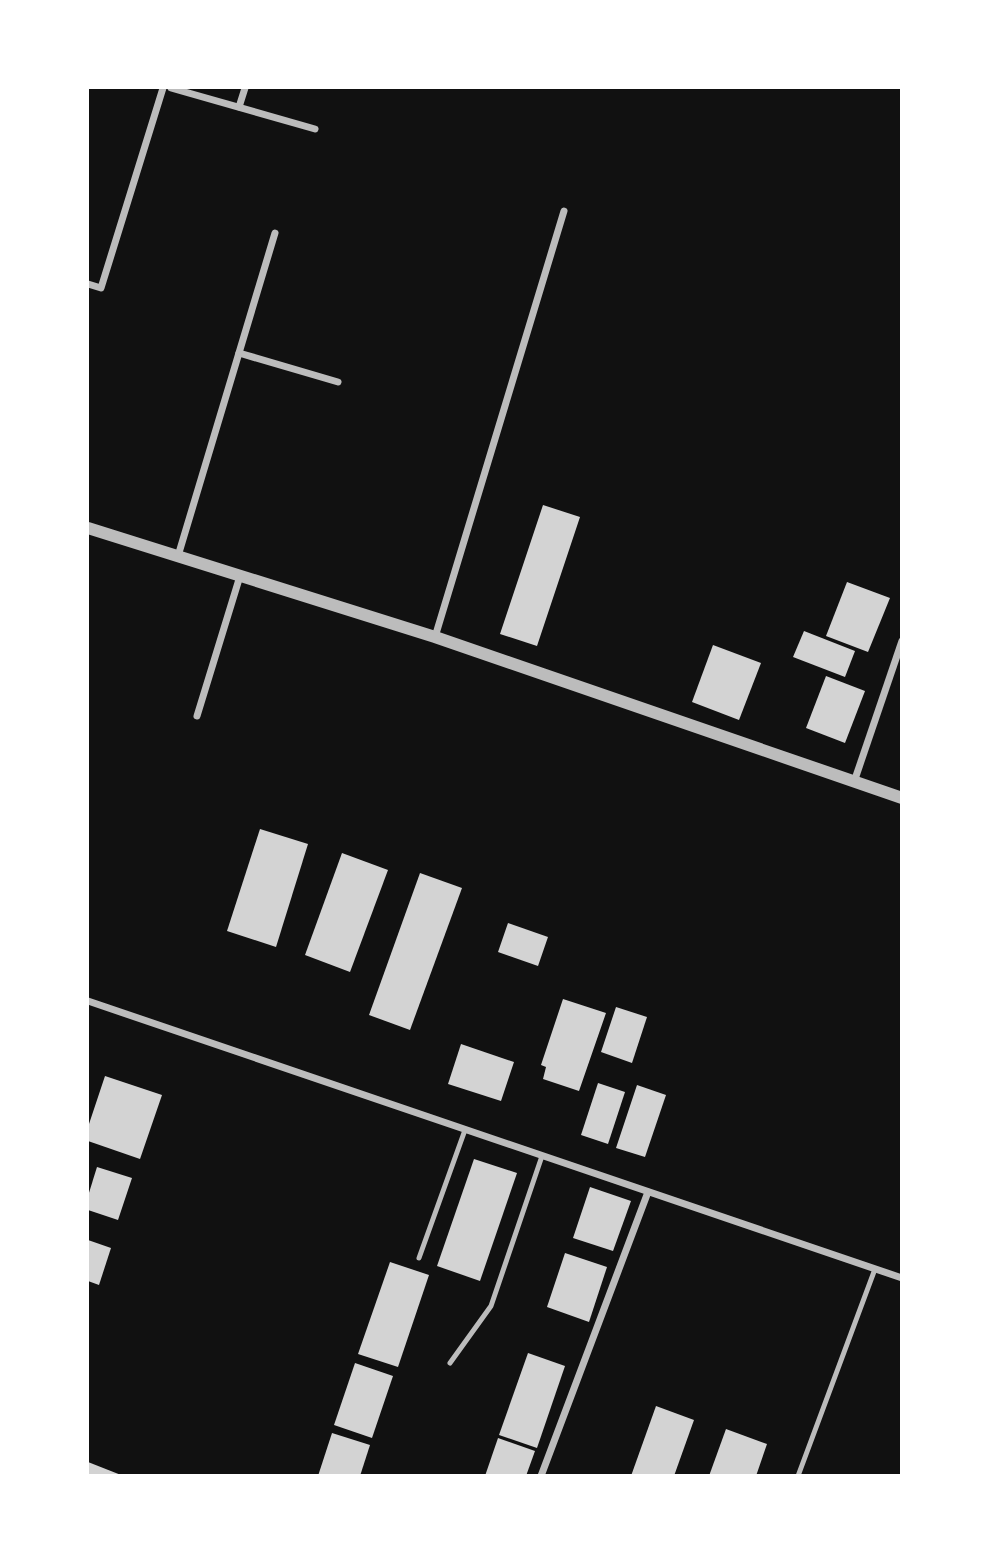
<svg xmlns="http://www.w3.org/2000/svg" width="989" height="1563" viewBox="0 0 989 1563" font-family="'Archivo Narrow',sans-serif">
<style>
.building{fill:#d3d3d3}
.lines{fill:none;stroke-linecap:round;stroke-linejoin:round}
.service{stroke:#bcbcbc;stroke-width:5}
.minor{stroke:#bcbcbc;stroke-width:7}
.tertiary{stroke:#bcbcbc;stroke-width:12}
</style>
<rect width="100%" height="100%" fill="#111"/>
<g class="building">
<path d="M 543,505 L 580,517 L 537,646 L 500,634 Z"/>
<path d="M 847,582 L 890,598 L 868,652 L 826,636 Z"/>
<path d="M 804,631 L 855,651 L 845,677 L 793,657 Z"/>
<path d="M 713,645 L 761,663 L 739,720 L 692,702 Z"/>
<path d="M 826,676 L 865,691 L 845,743 L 806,728 Z"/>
<path d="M 260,829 L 308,844 L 276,947 L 227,931 Z"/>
<path d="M 342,853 L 388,870 L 350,972 L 305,955 Z"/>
<path d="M 420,873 L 462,888 L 410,1030 L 369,1015 Z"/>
<path d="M 508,923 L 548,937 L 538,966 L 498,952 Z"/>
<path d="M 563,999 L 606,1013 L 579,1091 L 543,1079 L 546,1067 L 541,1065 Z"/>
<path d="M 616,1007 L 647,1017 L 632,1063 L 601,1052 Z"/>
<path d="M 461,1044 L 514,1062 L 501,1101 L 448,1084 Z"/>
<path d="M 105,1076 L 162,1095 L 140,1159 L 88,1141 L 88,1127 Z"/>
<path d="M 598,1083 L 625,1092 L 608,1144 L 581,1135 Z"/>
<path d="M 637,1085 L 666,1095 L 645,1157 L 616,1148 Z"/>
<path d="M 474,1159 L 517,1173 L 480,1281 L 437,1266 Z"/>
<path d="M 97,1167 L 132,1178 L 118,1220 L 88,1210 L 88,1196 Z"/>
<path d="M 590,1187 L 631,1201 L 613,1251 L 573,1238 Z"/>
<path d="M 88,1240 L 111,1248 L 99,1285 L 88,1281 Z"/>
<path d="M 565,1253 L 607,1267 L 589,1322 L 547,1307 Z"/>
<path d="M 390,1262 L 429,1275 L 398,1367 L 358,1354 Z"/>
<path d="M 528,1353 L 565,1366 L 537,1448 L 499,1435 Z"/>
<path d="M 355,1363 L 393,1376 L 372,1438 L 334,1425 Z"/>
<path d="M 656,1406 L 694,1420 L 674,1476 L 631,1476 Z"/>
<path d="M 726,1429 L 767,1444 L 756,1476 L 709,1476 Z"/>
<path d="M 332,1433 L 370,1445 L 360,1476 L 318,1476 Z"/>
<path d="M 498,1438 L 535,1451 L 526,1476 L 485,1476 Z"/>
<path d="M 88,1462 L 121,1475 L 121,1476 L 88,1476 Z"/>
</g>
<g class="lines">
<g class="service">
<path d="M 419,1258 L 465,1130"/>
<path d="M 450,1363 L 491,1306 L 542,1156"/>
<path d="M 798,1476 L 875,1269"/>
</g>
<g class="minor">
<path d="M 171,88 L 315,129"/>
<path d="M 239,107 L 245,88"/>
<path d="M 88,284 L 101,288 L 163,88"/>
<path d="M 239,353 L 338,382"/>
<path d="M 178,556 L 275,233"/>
<path d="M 435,637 L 564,211"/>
<path d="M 197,716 L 240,576"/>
<path d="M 854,782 L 902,641"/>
<path d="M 88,1001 L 902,1278"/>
<path d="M 541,1476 L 648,1192"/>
</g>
<path class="tertiary" d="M 88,528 L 435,637 L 902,798"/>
</g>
<rect width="989" height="1563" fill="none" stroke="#ffffff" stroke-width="178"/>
</svg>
